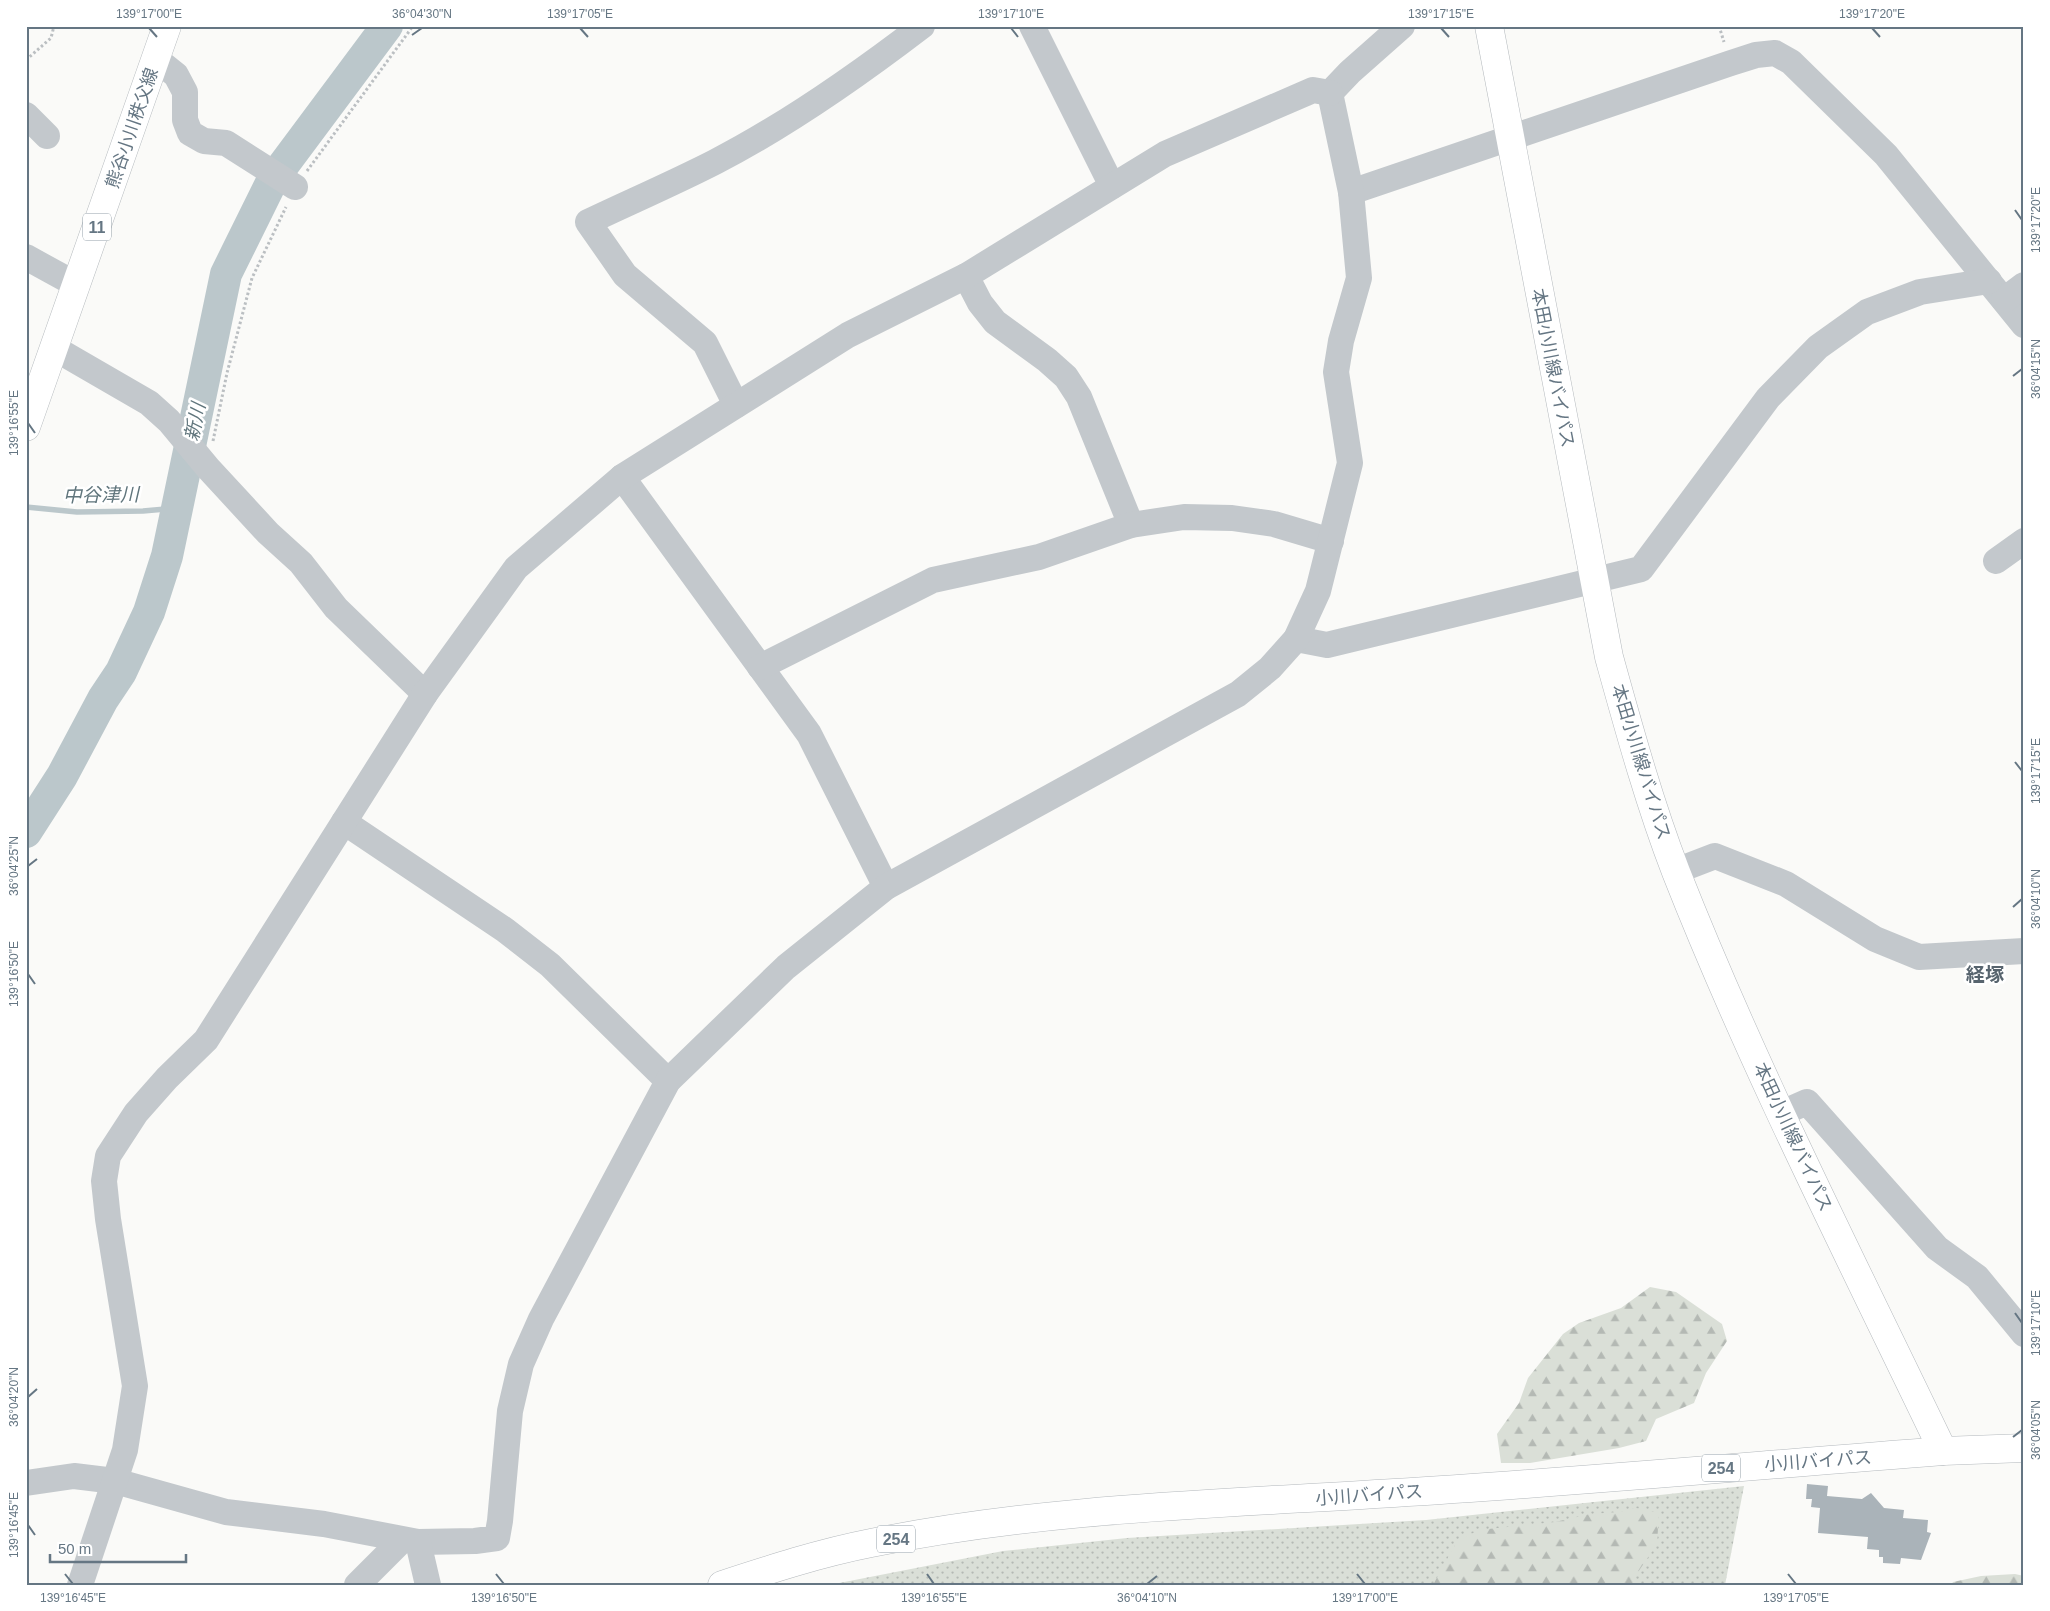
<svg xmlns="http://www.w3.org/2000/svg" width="2050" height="1611" viewBox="0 0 2050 1611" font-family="Helvetica,'Noto Sans JP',sans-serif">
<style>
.grass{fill:url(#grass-dots)}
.forest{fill:url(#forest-firs)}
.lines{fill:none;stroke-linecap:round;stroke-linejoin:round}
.stream{stroke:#bbc7cb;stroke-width:5.5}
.river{stroke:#bbc7cb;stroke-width:32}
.building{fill:#aab3b9}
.major-casing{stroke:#b5babe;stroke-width:29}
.highway-casing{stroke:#b4b9bd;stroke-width:29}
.path{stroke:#bbbfc2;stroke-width:3;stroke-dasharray:2.5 2.5;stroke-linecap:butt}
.minor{stroke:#c3c8cc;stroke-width:26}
.major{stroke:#fff;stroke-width:28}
.highway{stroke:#fff;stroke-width:28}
.ticks{fill:none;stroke:#657683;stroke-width:2}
.labels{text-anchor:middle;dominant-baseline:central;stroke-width:5;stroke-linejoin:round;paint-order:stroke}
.shield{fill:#fff;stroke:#939fa8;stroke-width:1}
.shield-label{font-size:16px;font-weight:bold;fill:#657683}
.street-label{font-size:18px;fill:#657683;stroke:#fff}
.water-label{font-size:19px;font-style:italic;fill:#60757c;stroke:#fff}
.neighbourhood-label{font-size:19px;font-weight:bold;fill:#57646e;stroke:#fff}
.neatline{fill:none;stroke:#657683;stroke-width:2}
.ticks-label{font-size:12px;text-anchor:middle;fill:#657683}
</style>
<defs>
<pattern id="grass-dots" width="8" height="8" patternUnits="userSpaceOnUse" patternTransform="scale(1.25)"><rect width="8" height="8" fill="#dadfd7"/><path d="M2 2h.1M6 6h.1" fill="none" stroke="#b4b9b4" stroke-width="1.8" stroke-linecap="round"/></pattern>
<pattern id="forest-firs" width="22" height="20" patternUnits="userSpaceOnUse" patternTransform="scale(1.25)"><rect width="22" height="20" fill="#dadfd7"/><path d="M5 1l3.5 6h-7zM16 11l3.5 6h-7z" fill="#b4b9b4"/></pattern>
</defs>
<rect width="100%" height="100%" fill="#fafaf8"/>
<path class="grass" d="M 1744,1486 L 1725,1585 L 829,1585 L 1003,1551 L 1127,1538 L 1426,1520 Z"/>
<g class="forest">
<path d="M 1650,1287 L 1676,1292 L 1722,1324 L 1727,1341 L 1706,1373 L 1694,1403 L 1656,1419 L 1646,1441 L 1619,1448 L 1530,1463 L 1501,1463 L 1497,1434 L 1519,1403 L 1528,1378 L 1563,1334 L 1579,1323 L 1621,1308 Z"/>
<path d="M 1636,1508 L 1659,1513 L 1657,1544 L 1636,1575 L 1634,1585 L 1433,1585 L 1457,1541 L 1479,1530 L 1555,1522 L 1590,1514 L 1619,1512 Z"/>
<path d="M 2015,1574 L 2024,1576 L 2024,1585 L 1951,1585 L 1953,1582 L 1981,1576 Z"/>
</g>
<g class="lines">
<path class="stream" d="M 26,507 L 77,512 L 143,511 L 177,508"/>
<path class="river" d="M 26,832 L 62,776 L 103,699 L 121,672 L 149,612 L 167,556 L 226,274 L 273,179 L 387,26"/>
</g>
<path class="building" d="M 1807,1484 L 1828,1486 L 1827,1496 L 1862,1499 L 1871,1493 L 1884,1508 L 1904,1510 L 1903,1518 L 1928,1520 L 1927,1532 L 1931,1533 L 1921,1560 L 1901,1558 L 1900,1564 L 1883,1563 L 1883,1557 L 1879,1557 L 1879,1550 L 1867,1549 L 1868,1537 L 1818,1533 L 1820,1508 L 1811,1507 L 1812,1499 L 1806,1499 Z"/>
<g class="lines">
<g class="major-casing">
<g id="major">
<path d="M 1489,26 L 1609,657 C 1629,729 1649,802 1676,872 C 1754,1070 1851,1259 1943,1451"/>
<path d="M 26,427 L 167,26"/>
</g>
</g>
<g class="highway-casing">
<path id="highway" d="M 722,1585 C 771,1569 820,1553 871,1543 C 1043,1508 1219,1504 1394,1493 C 1577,1482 1760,1465 1943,1451 L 2024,1448"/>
</g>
<g class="path">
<path d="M 1719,26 L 1724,42"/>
<path d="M 26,60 L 51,38 L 54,26"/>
<path d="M 307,171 L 413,26"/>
<path d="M 213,441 L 227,373 L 252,278 L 286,207"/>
</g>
<g class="minor">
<path d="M 1032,26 L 1112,186"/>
<path d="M 156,59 L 176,75 L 185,92 L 185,120 L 190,133 L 204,141 L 226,143 L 295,187"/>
<path d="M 1330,93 L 1350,72 L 1402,26"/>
<path d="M 26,115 L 47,136"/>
<path d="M 1351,192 L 1731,63 L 1756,55 L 1775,53 L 1791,62 L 1886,155 L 2024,325"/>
<path d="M 26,257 L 77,285"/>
<path d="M 966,276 L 980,303 L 995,322 L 1047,360 L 1066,377 L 1079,397 L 1131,525"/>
<path d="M 2004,300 L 2024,285"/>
<path d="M 54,348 L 149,403 L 169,421 L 208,468 L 268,533 L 301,563 L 336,608 L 425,694"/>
<path d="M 736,405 L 705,343 L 625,275 L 588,222 C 630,202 674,183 715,162 C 787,125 858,75 922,26"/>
<path d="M 622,477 L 809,734 L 886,887"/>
<path d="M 1996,561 L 2024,541"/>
<path d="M 1296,639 L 1327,645 L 1641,569 L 1768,398 L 1818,347 L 1867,312 L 1920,292 L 1989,281"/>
<path d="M 760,667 L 933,580 L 1039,557 L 1131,525 L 1184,517 L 1232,518 L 1274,524 L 1331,541"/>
<path d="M 344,822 L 505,930 L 550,965 L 668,1081"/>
<path d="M 1676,871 L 1715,856 L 1786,884 L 1875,939 L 1919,957 L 2024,951"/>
<path d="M 1782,1113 L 1807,1102 L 1937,1248 L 1977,1277 L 2024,1334"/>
<path d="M 26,1483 L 74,1476 L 115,1481 L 226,1512 L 324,1524 L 418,1542 L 475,1541 L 497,1538 L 500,1521 L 510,1411 L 521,1364 L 541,1319 L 668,1081 L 786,967 L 886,887 L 1238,694 L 1270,668 L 1296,639 L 1318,591 L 1350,463 L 1336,372 L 1341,341 L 1359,278 L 1351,192 L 1330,93"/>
<path d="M 418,1542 L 428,1585"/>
<path d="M 80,1585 L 125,1450 L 135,1386 L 108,1219 L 104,1181 L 108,1156 L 136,1113 L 167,1078 L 206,1040 L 425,694 L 516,568 L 622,477 L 848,335 L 966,276 L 1165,154 L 1313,90 L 1330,93"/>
<path d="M 357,1585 L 402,1540"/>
</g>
<use href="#major" class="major"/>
<use href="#highway" class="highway"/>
</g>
<path class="ticks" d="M 149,28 L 157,37M 580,28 L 588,37M 1011,28 L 1018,37M 1441,28 L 1449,37M 1872,28 L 1880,37M 412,35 L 422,28M 2015,210 L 2022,220M 2013,376 L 2022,369M 28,423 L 35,433M 2015,762 L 2022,771M 28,866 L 37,859M 2013,907 L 2022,899M 28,974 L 35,984M 2015,1313 L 2022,1323M 28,1397 L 37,1389M 2013,1437 L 2022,1430M 28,1525 L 35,1535M 65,1574 L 73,1584M 496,1574 L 504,1584M 927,1574 L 934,1584M 1357,1574 L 1365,1584M 1788,1574 L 1796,1584M 1147,1584 L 1157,1576"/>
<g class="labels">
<g class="shield">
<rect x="83" y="213.5" width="28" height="27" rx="4"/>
<rect x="1702" y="1454.5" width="38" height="27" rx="4"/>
<rect x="877" y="1525.5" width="38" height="27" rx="4"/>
</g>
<g class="shield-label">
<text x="97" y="227">11</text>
<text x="1721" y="1468">254</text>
<text x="896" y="1539">254</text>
</g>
<g class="street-label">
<text transform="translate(132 128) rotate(-71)">熊谷小川秩父線</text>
<text transform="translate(1553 368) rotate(79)">本田小川線バイパス</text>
<text transform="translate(1641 762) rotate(73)">本田小川線バイパス</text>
<text transform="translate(1793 1137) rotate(65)">本田小川線バイパス</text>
<text transform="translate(1818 1461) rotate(-4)">小川バイパス</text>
<text transform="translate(1369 1495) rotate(-4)">小川バイパス</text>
</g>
<g class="water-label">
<text transform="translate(195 422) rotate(-78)">新川</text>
<text transform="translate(101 495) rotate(-1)">中谷津川</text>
</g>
<g class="neighbourhood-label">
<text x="1985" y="974">経塚</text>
</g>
</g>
<rect width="2050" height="1611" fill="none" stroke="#ffffff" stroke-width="55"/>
<path d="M50 1554v8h136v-8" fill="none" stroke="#657683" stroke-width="2.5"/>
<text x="58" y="1554" font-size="15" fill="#657683" stroke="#ffffff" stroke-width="4" paint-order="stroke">50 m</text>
<rect x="28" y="28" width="1994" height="1556" class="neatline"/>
<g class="ticks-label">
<text x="149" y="18">139°17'00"E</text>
<text x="422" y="18">36°04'30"N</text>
<text x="580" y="18">139°17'05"E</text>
<text x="1011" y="18">139°17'10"E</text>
<text x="1441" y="18">139°17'15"E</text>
<text x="1872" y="18">139°17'20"E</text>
<text transform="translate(2036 220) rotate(-90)" y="4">139°17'20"E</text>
<text transform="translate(2036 369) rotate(-90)" y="4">36°04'15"N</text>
<text transform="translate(14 423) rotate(-90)" y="4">139°16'55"E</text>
<text transform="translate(2036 771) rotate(-90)" y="4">139°17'15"E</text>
<text transform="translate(14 866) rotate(-90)" y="4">36°04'25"N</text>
<text transform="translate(2036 899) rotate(-90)" y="4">36°04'10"N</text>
<text transform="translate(14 974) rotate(-90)" y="4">139°16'50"E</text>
<text transform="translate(2036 1323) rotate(-90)" y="4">139°17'10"E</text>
<text transform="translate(14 1397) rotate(-90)" y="4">36°04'20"N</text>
<text transform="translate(2036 1430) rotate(-90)" y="4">36°04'05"N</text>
<text transform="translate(14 1525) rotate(-90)" y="4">139°16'45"E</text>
<text x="73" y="1602">139°16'45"E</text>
<text x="504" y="1602">139°16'50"E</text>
<text x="934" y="1602">139°16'55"E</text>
<text x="1147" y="1602">36°04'10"N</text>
<text x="1365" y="1602">139°17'00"E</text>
<text x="1796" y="1602">139°17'05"E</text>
</g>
</svg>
